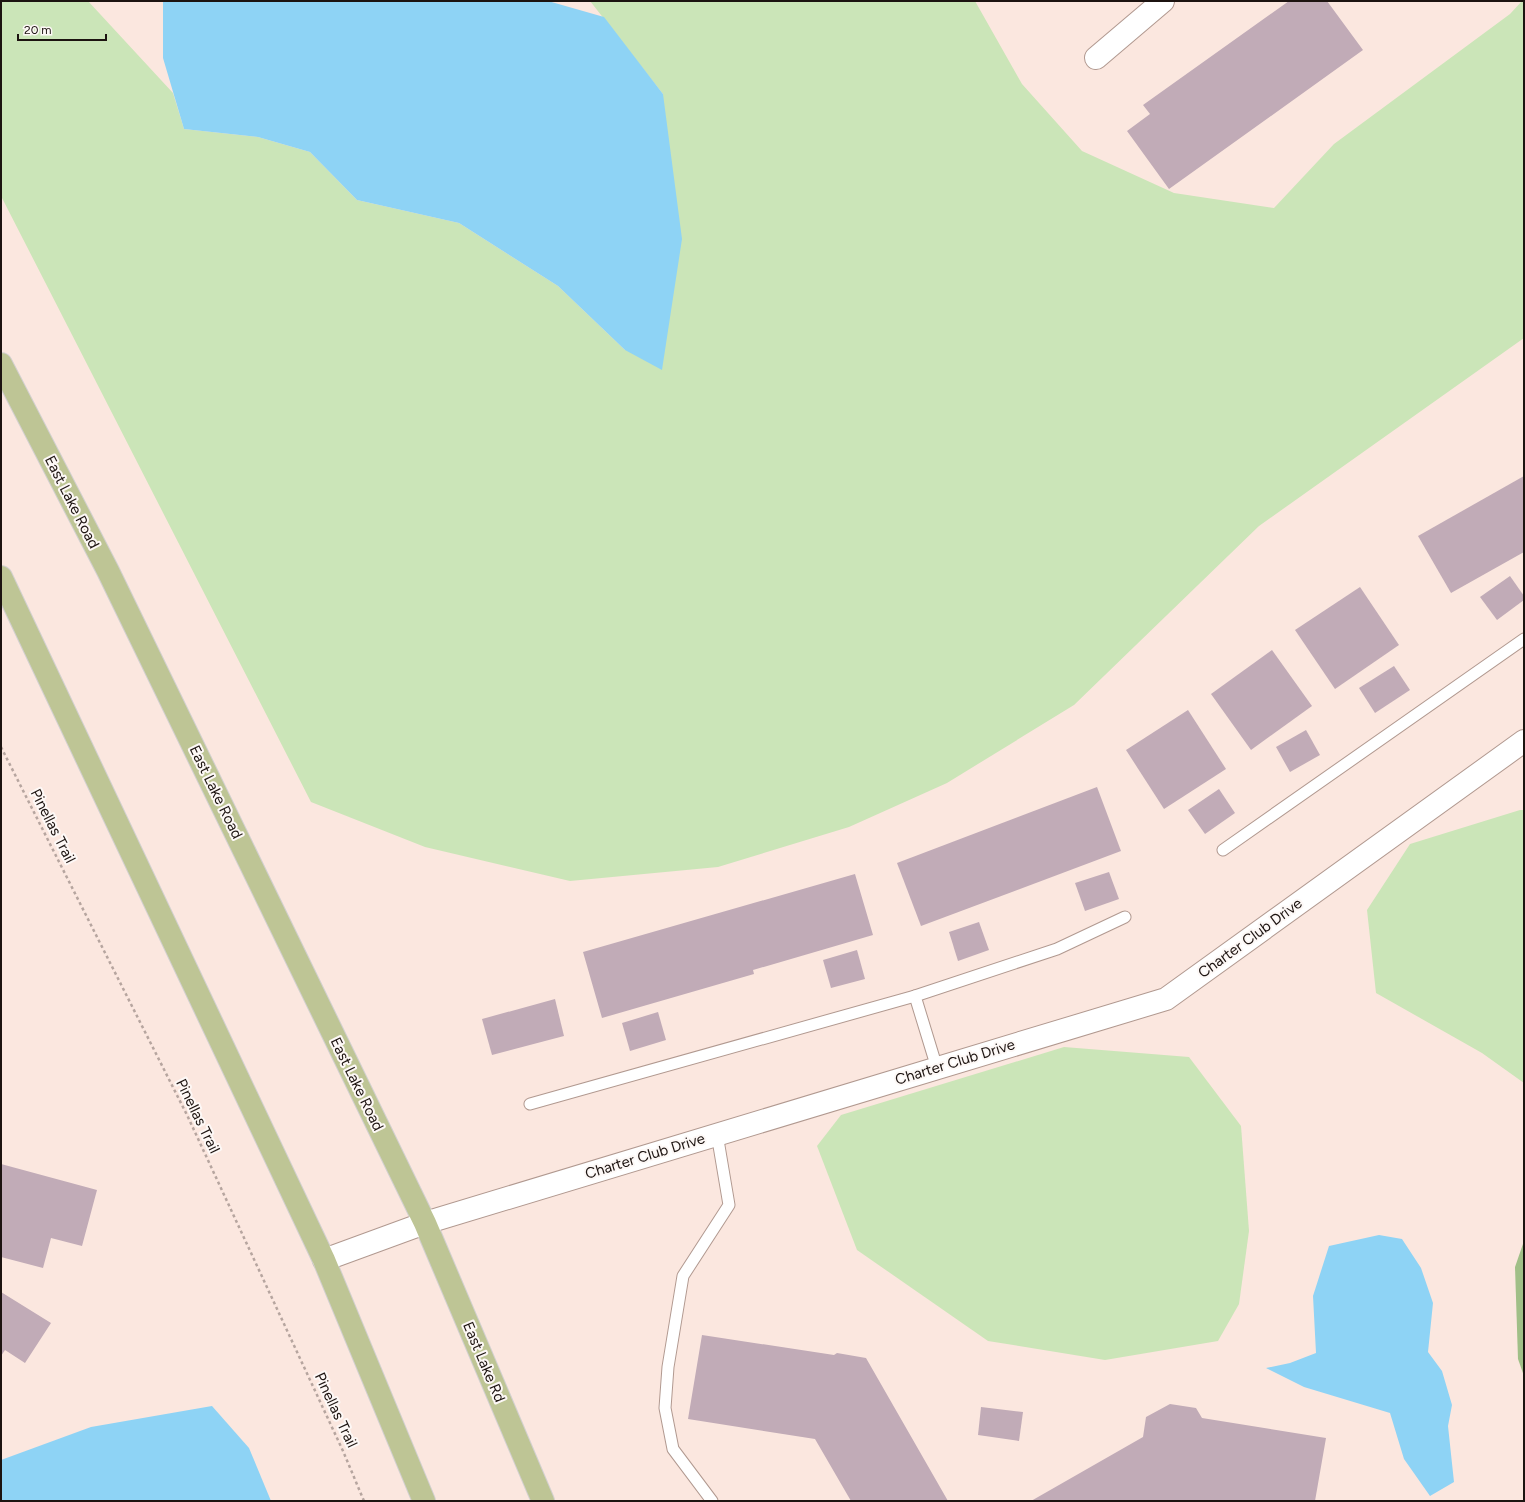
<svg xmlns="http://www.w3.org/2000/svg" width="1525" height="1502" viewBox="0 0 1525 1502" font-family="Figtree,sans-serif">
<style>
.green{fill:#cbe5b8}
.forest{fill:#a0bf87}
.water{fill:#8ed3f5}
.building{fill:#c1abb7}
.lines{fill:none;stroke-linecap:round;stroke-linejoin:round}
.lane-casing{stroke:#b19990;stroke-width:13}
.street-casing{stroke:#b19990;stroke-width:24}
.secondary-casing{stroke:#b19990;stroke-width:24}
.primary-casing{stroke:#d2d0cf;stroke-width:24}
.path{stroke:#b6a59f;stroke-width:2.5;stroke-dasharray:3 3;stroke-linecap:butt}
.lane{stroke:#fff;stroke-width:11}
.street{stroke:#fff;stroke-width:22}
.secondary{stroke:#fff;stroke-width:22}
.primary{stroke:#bec595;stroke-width:22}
.labels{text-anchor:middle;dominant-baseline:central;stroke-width:4;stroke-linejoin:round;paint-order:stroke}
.street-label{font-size:15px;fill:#1c1310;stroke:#fdf8f6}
</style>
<rect width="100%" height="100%" fill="#fbe7df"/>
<g class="green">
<path d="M 1,1 L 88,1 L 173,93 L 184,129 L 258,137 L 310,152 L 357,200 L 459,223 L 558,286 L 625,350 L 663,94 L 590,1 L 975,1 L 1022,84 L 1082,151 L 1174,193 L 1274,208 L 1334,144 L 1510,14 L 1522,1 L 1524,1 L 1524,338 L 1259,526 L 1074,705 L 947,783 L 849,827 L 718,867 L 570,881 L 425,847 L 311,802 L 1,196 Z"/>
<path d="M 1520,810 L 1524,810 L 1524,1083 L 1482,1053 L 1376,993 L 1367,910 L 1410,844 Z"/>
<path d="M 1064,1047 L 1189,1057 L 1241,1126 L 1249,1231 L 1239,1304 L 1218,1341 L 1105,1360 L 988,1341 L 857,1250 L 817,1146 L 841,1115 Z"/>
</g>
<path class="forest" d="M 1524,1241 L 1524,1376 L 1518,1359 L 1515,1267 Z"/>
<g class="water">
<path d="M 163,1 L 548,1 L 604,17 L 663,94 L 682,239 L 662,370 L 625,350 L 558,286 L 459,223 L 357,200 L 310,152 L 258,137 L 184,129 L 163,58 Z"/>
<path d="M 1379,1235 L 1402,1239 L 1421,1268 L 1433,1303 L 1428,1352 L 1442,1371 L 1452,1405 L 1448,1426 L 1454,1482 L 1430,1496 L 1404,1459 L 1390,1413 L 1304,1387 L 1266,1368 L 1290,1363 L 1316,1353 L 1313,1296 L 1329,1246 Z"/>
<path d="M 212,1406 L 249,1448 L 271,1501 L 1,1501 L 1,1460 L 91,1427 Z"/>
</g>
<g class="building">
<path d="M 1289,1 L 1327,1 L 1363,50 L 1169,189 L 1127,131 L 1150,114 L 1143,105 Z"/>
<path d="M 1524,476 L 1524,552 L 1451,593 L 1418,536 Z"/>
<path d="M 1510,576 L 1524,596 L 1524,600 L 1497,620 L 1480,597 Z"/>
<path d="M 1360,587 L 1399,645 L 1335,689 L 1295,630 Z"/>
<path d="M 1272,650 L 1312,706 L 1251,750 L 1211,694 Z"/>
<path d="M 1394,666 L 1410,690 L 1375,713 L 1359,688 Z"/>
<path d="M 1188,710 L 1226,769 L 1164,809 L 1126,750 Z"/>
<path d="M 1306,730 L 1320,755 L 1290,772 L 1276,747 Z"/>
<path d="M 1097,787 L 1121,851 L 921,926 L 897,863 Z"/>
<path d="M 1219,789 L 1235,813 L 1205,834 L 1188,810 Z"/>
<path d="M 1109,872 L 1119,899 L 1085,911 L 1075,883 Z"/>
<path d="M 855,874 L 873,935 L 753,970 L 754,974 L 602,1018 L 583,952 Z"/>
<path d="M 979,922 L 989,950 L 958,961 L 949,932 Z"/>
<path d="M 857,950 L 865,979 L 831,988 L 823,960 Z"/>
<path d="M 555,999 L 564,1036 L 492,1055 L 482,1019 Z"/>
<path d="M 658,1012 L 666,1040 L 630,1051 L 622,1023 Z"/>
<path d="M 1,1164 L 97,1190 L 82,1246 L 51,1238 L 43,1268 L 1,1257 Z"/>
<path d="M 1,1292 L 51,1323 L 25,1363 L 5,1350 L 1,1356 Z"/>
<path d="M 702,1335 L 834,1355 L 837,1353 L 866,1358 L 948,1501 L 851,1501 L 815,1439 L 688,1419 Z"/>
<path d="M 1170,1404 L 1196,1408 L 1202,1418 L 1326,1438 L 1315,1501 L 1031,1501 L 1143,1437 L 1146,1417 Z"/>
<path d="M 981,1407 L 1023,1412 L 1019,1441 L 978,1435 Z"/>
</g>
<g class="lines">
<g class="lane-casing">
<g id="lane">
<path d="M 1223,850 L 1524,639"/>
<path d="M 937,1068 L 915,996 L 1057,949 L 1125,917"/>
<path d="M 530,1104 L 915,996"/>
<path d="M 712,1501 L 673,1449 L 665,1408 L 668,1367 L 683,1276 L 729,1205 L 717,1134"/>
</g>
</g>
<g class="street-casing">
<path id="street" d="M 1096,58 L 1163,1"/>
</g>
<g class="secondary-casing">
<path id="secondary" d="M 324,1260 L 425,1223 L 1166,999 L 1524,741"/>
</g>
<g class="primary-casing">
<g id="primary">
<path d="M 1,364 L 108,571 L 425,1223 L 543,1501"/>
<path d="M 1,577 L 324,1260 L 424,1501"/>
</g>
</g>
<path class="path" d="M 1,747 L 187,1115 L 343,1451 L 364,1501"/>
<use href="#lane" class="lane"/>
<use href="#street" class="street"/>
<use href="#secondary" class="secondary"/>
<use href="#primary" class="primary"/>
</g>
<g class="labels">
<g class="street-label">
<text transform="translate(72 502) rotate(63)">East Lake Road</text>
<text transform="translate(216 792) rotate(64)">East Lake Road</text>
<text transform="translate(53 826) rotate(63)">Pinellas Trail</text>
<text transform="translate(1250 938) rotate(-36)">Charter Club Drive</text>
<text transform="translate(955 1062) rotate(-17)">Charter Club Drive</text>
<text transform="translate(357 1084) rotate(64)">East Lake Road</text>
<text transform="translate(198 1116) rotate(64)">Pinellas Trail</text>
<text transform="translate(645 1156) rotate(-17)">Charter Club Drive</text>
<text transform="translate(484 1362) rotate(67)">East Lake Rd</text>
<text transform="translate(336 1410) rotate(65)">Pinellas Trail</text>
</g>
</g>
<rect width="1525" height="1502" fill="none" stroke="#1c1310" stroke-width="4"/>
<path d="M18 34v6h88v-6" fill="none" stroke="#1c1310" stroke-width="2"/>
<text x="24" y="34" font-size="12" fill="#1c1310" stroke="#fdf8f6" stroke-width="3" paint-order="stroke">20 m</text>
</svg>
